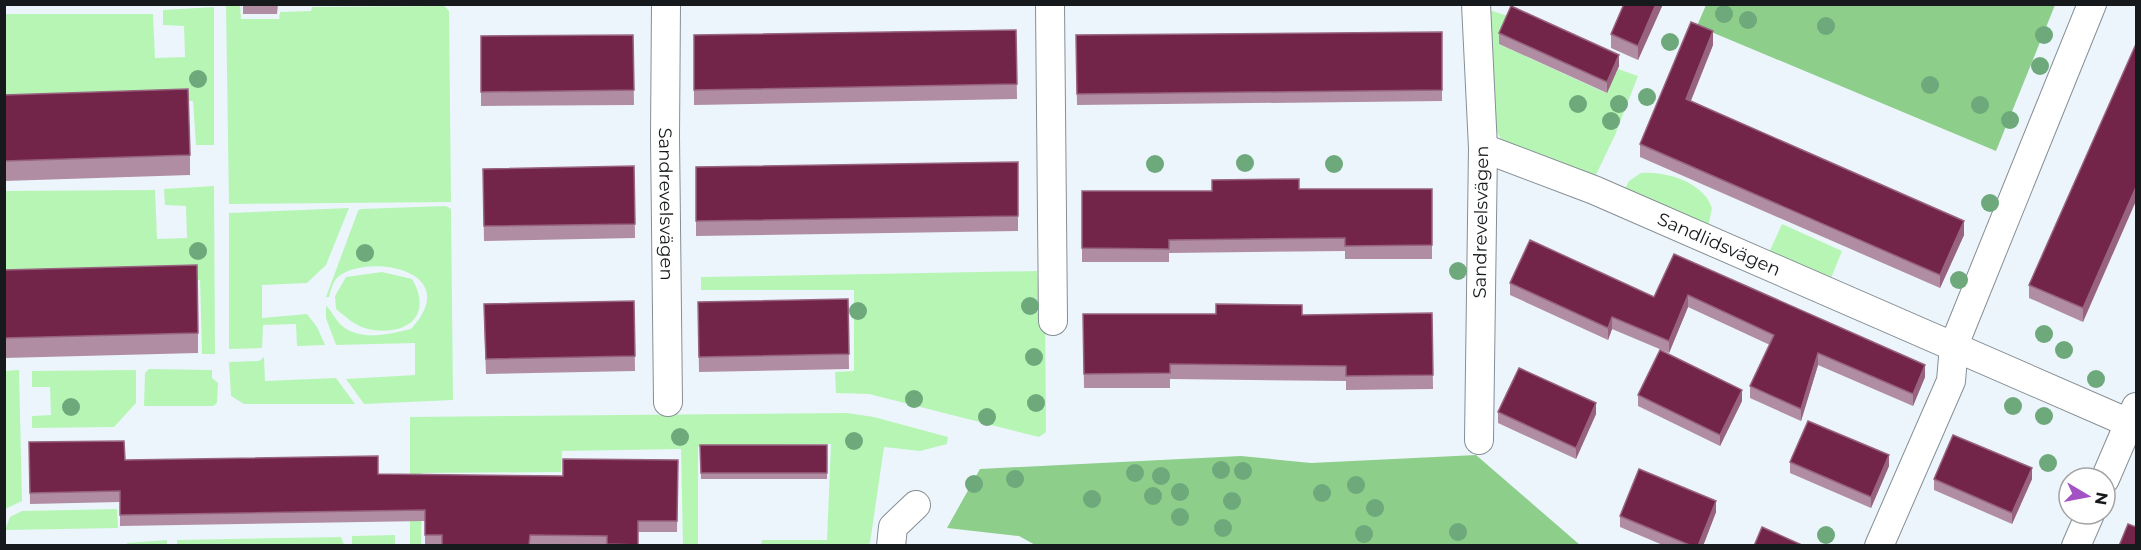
<svg xmlns="http://www.w3.org/2000/svg" width="2141" height="550" viewBox="0 0 2141 550" font-family="Montserrat,sans-serif">
<style>
.green{fill:#b7f5b5}
.forest{fill:#8cce8a}
.lines{fill:none;stroke-linecap:round;stroke-linejoin:round}
.minor-casing{stroke:#868e95;stroke-width:30}
.minor{stroke:#fff;stroke-width:28}
.tree{fill:#6ea97c}
.wall{fill:#b08da2}
.shaded-wall{fill:#97637f}
.building{fill:#732549;stroke:#97637f;stroke-width:1.5}
.labels{text-anchor:middle;dominant-baseline:central;stroke-width:6;stroke-linejoin:round;paint-order:stroke}
.street-label{font-size:18px;fill:#171a1c;stroke:#fff}
</style>
<rect width="100%" height="100%" fill="#ecf5fc"/>
<g class="green">
<path d="M 226,5 L 240,5 L 241,19 L 279,19 L 280,12 L 311,11 L 312,7 L 444,6 L 449,11 L 451,202 L 229,204 Z"/>
<path d="M 214,7 L 214,145 L 196,145 L 193,101 L 5,106 L 4,14 L 153,14 L 155,58 L 185,57 L 184,26 L 163,25 L 163,10 Z"/>
<path d="M 1486,9 L 1511,17 L 1499,44 L 1606,93 L 1618,69 L 1638,76 L 1615,135 L 1594,179 L 1501,139 L 1487,116 Z"/>
<path d="M 1641,173 C 1666,171 1703,182 1712,208 L 1708,228 L 1623,193 L 1629,181 Z"/>
<path d="M 214,186 L 215,354 L 202,354 L 200,280 L 5,285 L 4,191 L 155,190 L 157,239 L 187,238 L 186,206 L 165,205 L 164,189 Z"/>
<path d="M 446,206 L 451,209 L 453,400 L 364,404 L 346,379 L 415,375 L 415,343 L 336,345 L 326,318 L 326,306 C 332,311 335,319 341,325 C 361,342 388,334 411,329 C 465,270 369,253 339,276 C 333,281 331,289 329,297 L 326,297 L 358,211 L 360,209 Z"/>
<path d="M 349,208 L 326,265 L 307,283 L 262,285 L 262,318 L 307,314 L 317,327 L 325,345 L 297,346 L 296,324 L 263,325 L 262,348 L 229,349 L 229,213 Z"/>
<path d="M 1782,224 L 1842,251 L 1829,283 L 1767,257 Z"/>
<path d="M 1037,271 L 1040,309 L 1045,309 L 1046,432 L 1039,437 L 869,394 L 836,393 L 835,372 L 854,371 L 854,290 L 701,290 L 701,277 Z"/>
<path d="M 382,272 L 412,279 C 434,316 406,337 368,329 C 355,326 346,317 336,309 L 335,296 L 346,277 Z"/>
<path d="M 264,357 L 265,381 L 336,378 L 355,404 L 244,404 L 231,396 L 229,362 L 259,361 Z"/>
<path d="M 149,369 L 212,370 L 212,378 L 218,383 L 217,403 L 213,406 L 144,406 L 145,373 Z"/>
<path d="M 19,370 L 22,501 L 5,509 L 5,371 Z"/>
<path d="M 136,370 L 136,403 L 114,427 L 32,428 L 32,416 L 51,415 L 50,387 L 32,387 L 32,371 Z"/>
<path d="M 847,413 L 874,417 L 948,437 L 947,444 L 920,451 L 884,447 L 870,543 L 866,545 L 761,545 L 762,540 L 827,540 L 831,444 L 698,447 L 698,545 L 683,545 L 681,449 L 562,451 L 561,472 L 422,473 L 421,545 L 410,546 L 410,417 Z"/>
<path d="M 117,509 L 118,528 L 5,530 L 10,517 L 22,511 Z"/>
<path d="M 395,535 L 395,545 L 352,545 L 352,536 Z"/>
<path d="M 341,537 L 344,545 L 177,545 L 177,540 Z"/>
<path d="M 167,540 L 167,545 L 127,545 L 127,543 Z"/>
</g>
<g class="forest">
<path d="M 1706,5 L 2055,5 L 1996,151 L 1697,26 Z"/>
<path d="M 1476,455 L 1580,545 L 1037,546 L 1019,536 L 947,528 L 980,469 L 1241,456 L 1311,463 Z"/>
</g>
<g class="lines">
<g class="minor-casing">
<g id="minor">
<path id="s1" d="M 666,4 L 665,136 L 668,402"/>
<path d="M 1050,4 L 1053,321"/>
<path d="M 1476,4 L 1483,148 L 1479,440"/>
<path id="s2" d="M 1483,148 L 1594,190 L 2129,423"/>
<path d="M 2105,479 L 2136,407"/>
<path d="M 891,546 L 893,527 L 916,505"/>
<path d="M 1879,546 L 1951,381 L 1954,345 L 2092,4"/>
<path d="M 2076,546 L 2090,514"/>
</g>
</g>
<use href="#minor" class="minor"/>
</g>
<g class="tree">
<circle cx="1724" cy="14" r="9"/>
<circle cx="1748" cy="20" r="9"/>
<circle cx="1826" cy="26" r="9"/>
<circle cx="2044" cy="35" r="9"/>
<circle cx="1670" cy="42" r="9"/>
<circle cx="2040" cy="66" r="9"/>
<circle cx="198" cy="79" r="9"/>
<circle cx="1930" cy="85" r="9"/>
<circle cx="1647" cy="97" r="9"/>
<circle cx="1578" cy="104" r="9"/>
<circle cx="1619" cy="104" r="9"/>
<circle cx="1980" cy="105" r="9"/>
<circle cx="2010" cy="120" r="9"/>
<circle cx="1611" cy="121" r="9"/>
<circle cx="1245" cy="163" r="9"/>
<circle cx="1155" cy="164" r="9"/>
<circle cx="1334" cy="164" r="9"/>
<circle cx="1990" cy="203" r="9"/>
<circle cx="198" cy="251" r="9"/>
<circle cx="365" cy="253" r="9"/>
<circle cx="1458" cy="271" r="9"/>
<circle cx="1959" cy="280" r="9"/>
<circle cx="1030" cy="306" r="9"/>
<circle cx="858" cy="311" r="9"/>
<circle cx="2044" cy="334" r="9"/>
<circle cx="2064" cy="350" r="9"/>
<circle cx="1034" cy="357" r="9"/>
<circle cx="2096" cy="379" r="9"/>
<circle cx="914" cy="399" r="9"/>
<circle cx="1036" cy="403" r="9"/>
<circle cx="2013" cy="406" r="9"/>
<circle cx="71" cy="407" r="9"/>
<circle cx="2044" cy="416" r="9"/>
<circle cx="987" cy="417" r="9"/>
<circle cx="680" cy="437" r="9"/>
<circle cx="854" cy="441" r="9"/>
<circle cx="2048" cy="463" r="9"/>
<circle cx="1221" cy="470" r="9"/>
<circle cx="1243" cy="471" r="9"/>
<circle cx="1135" cy="473" r="9"/>
<circle cx="1161" cy="476" r="9"/>
<circle cx="1015" cy="479" r="9"/>
<circle cx="974" cy="484" r="9"/>
<circle cx="1356" cy="485" r="9"/>
<circle cx="1180" cy="492" r="9"/>
<circle cx="1322" cy="493" r="9"/>
<circle cx="1153" cy="496" r="9"/>
<circle cx="1092" cy="499" r="9"/>
<circle cx="1232" cy="501" r="9"/>
<circle cx="1375" cy="508" r="9"/>
<circle cx="1180" cy="517" r="9"/>
<circle cx="1223" cy="528" r="9"/>
<circle cx="1458" cy="532" r="9"/>
<circle cx="1364" cy="534" r="9"/>
<circle cx="1826" cy="535" r="9"/>
</g>
<g class="wall">
<path d="M 243,4 L 278,4 L 277,14 L 243,14 Z"/>
<path d="M 1663,4 L 1638,60 L 1611,48 L 1611,34 Z"/>
<path d="M 1016,30 L 1017,99 L 694,105 L 694,35 Z"/>
<path d="M 1442,32 L 1442,101 L 1077,105 L 1076,35 Z"/>
<path d="M 1499,33 L 1619,66 L 1607,93 L 1499,44 Z"/>
<path d="M 633,35 L 634,105 L 481,106 L 481,36 Z"/>
<path d="M 2136,44 L 2083,322 L 2029,298 L 2029,285 Z"/>
<path d="M 1713,45 L 1691,101 L 1964,235 L 1940,288 L 1640,157 L 1640,144 Z"/>
<path d="M 4,95 L 190,155 L 190,175 L 4,181 Z"/>
<path d="M 1018,162 L 1018,231 L 696,236 L 696,167 Z"/>
<path d="M 634,166 L 635,238 L 484,241 L 483,169 Z"/>
<path d="M 1299,189 L 1432,189 L 1432,259 L 1345,259 L 1345,251 L 1169,253 L 1169,262 L 1082,262 L 1082,191 L 1212,191 Z"/>
<path d="M 1674,254 L 1925,377 L 1913,406 L 1818,365 L 1801,421 L 1750,398 L 1750,386 L 1770,345 L 1688,307 L 1669,353 L 1612,329 L 1608,340 L 1510,295 L 1510,283 L 1654,297 Z"/>
<path d="M 4,270 L 198,333 L 198,353 L 4,358 Z"/>
<path d="M 848,299 L 849,369 L 699,372 L 698,302 Z"/>
<path d="M 634,301 L 635,371 L 486,374 L 484,319 Z"/>
<path d="M 1432,313 L 1433,389 L 1346,390 L 1346,381 L 1170,379 L 1170,388 L 1084,388 L 1083,314 L 1302,315 Z"/>
<path d="M 1638,395 L 1742,401 L 1720,446 L 1638,406 Z"/>
<path d="M 1498,412 L 1596,414 L 1576,459 L 1498,423 Z"/>
<path d="M 29,442 L 125,460 L 378,474 L 563,476 L 678,460 L 677,532 L 638,532 L 638,546 L 425,546 L 425,521 L 120,526 L 120,502 L 30,504 Z"/>
<path d="M 700,445 L 827,445 L 827,479 L 701,479 Z"/>
<path d="M 1790,462 L 1889,466 L 1871,508 L 1790,473 Z"/>
<path d="M 1934,479 L 2032,479 L 2012,524 L 1934,490 Z"/>
<path d="M 1716,512 L 1703,546 L 1665,546 L 1620,527 L 1620,516 Z"/>
</g>
<g class="shaded-wall">
<path d="M 1656,4 L 1663,4 L 1638,60 L 1638,46 Z"/>
<path d="M 1713,31 L 1713,45 L 1686,112 L 1686,99 Z"/>
<path d="M 1619,55 L 1619,66 L 1607,93 L 1607,82 Z"/>
<path d="M 2136,187 L 2136,201 L 2083,322 L 2083,308 Z"/>
<path d="M 1964,221 L 1964,235 L 1940,288 L 1940,275 Z"/>
<path d="M 1688,295 L 1688,307 L 1669,353 L 1669,341 Z"/>
<path d="M 1612,317 L 1612,329 L 1608,340 L 1608,328 Z"/>
<path d="M 1818,353 L 1818,365 L 1801,421 L 1801,409 Z"/>
<path d="M 1925,365 L 1925,377 L 1913,406 L 1913,394 Z"/>
<path d="M 1742,390 L 1742,401 L 1720,446 L 1720,435 Z"/>
<path d="M 1596,403 L 1596,414 L 1576,459 L 1576,448 Z"/>
<path d="M 1889,455 L 1889,466 L 1871,508 L 1871,497 Z"/>
<path d="M 2032,468 L 2032,479 L 2012,524 L 2012,513 Z"/>
<path d="M 1716,501 L 1716,512 L 1703,546 L 1698,546 Z"/>
</g>
<g class="building">
<path d="M 1624,4 L 1656,4 L 1638,46 L 1611,34 Z"/>
<path d="M 1511,6 L 1619,55 L 1607,82 L 1499,33 Z"/>
<path d="M 1691,22 L 1713,31 L 1686,99 L 1964,221 L 1940,275 L 1640,144 Z"/>
<path d="M 1016,30 L 1017,84 L 694,90 L 694,35 Z"/>
<path d="M 1442,32 L 1442,90 L 1077,94 L 1076,35 Z"/>
<path d="M 633,35 L 634,90 L 481,92 L 481,36 Z"/>
<path d="M 2136,44 L 2136,187 L 2083,308 L 2029,285 Z"/>
<path d="M 188,89 L 190,155 L 4,161 L 4,95 Z"/>
<path d="M 1018,162 L 1018,216 L 696,221 L 696,167 Z"/>
<path d="M 634,166 L 635,224 L 484,226 L 483,169 Z"/>
<path d="M 1299,179 L 1299,189 L 1432,189 L 1432,245 L 1345,246 L 1345,238 L 1169,240 L 1169,249 L 1082,248 L 1082,191 L 1212,191 L 1212,180 Z"/>
<path d="M 1530,240 L 1654,297 L 1674,254 L 1925,365 L 1913,394 L 1818,353 L 1801,409 L 1750,386 L 1774,335 L 1688,295 L 1669,341 L 1612,317 L 1608,328 L 1510,283 Z"/>
<path d="M 197,265 L 198,333 L 4,338 L 4,270 Z"/>
<path d="M 848,299 L 849,354 L 699,357 L 698,302 Z"/>
<path d="M 634,301 L 635,356 L 486,359 L 484,304 Z"/>
<path d="M 1216,304 L 1302,305 L 1302,315 L 1432,313 L 1433,375 L 1346,376 L 1346,366 L 1170,364 L 1170,373 L 1084,374 L 1083,314 L 1216,314 Z"/>
<path d="M 1660,350 L 1742,390 L 1720,435 L 1638,395 Z"/>
<path d="M 1519,368 L 1596,403 L 1576,448 L 1498,412 Z"/>
<path d="M 1808,421 L 1889,455 L 1871,497 L 1790,462 Z"/>
<path d="M 1953,435 L 2032,468 L 2012,513 L 1934,479 Z"/>
<path d="M 124,441 L 125,460 L 378,456 L 378,474 L 563,476 L 563,459 L 678,460 L 677,521 L 638,521 L 638,545 L 607,544 L 607,536 L 530,535 L 529,546 L 442,546 L 442,535 L 425,535 L 425,510 L 120,515 L 120,491 L 30,493 L 29,442 Z"/>
<path d="M 700,445 L 827,445 L 827,473 L 701,473 Z"/>
<path d="M 1639,469 L 1716,501 L 1698,546 L 1692,546 L 1620,516 Z"/>
<path d="M 2128,524 L 2136,527 L 2136,546 L 2119,546 Z"/>
<path d="M 1762,527 L 1804,546 L 1754,546 Z"/>
</g>
<g class="labels">
<g class="street-label">
<text stroke="none"><textPath href="#s1" startOffset="200">Sandrevelsvägen</textPath></text>
<text transform="translate(1481 222) rotate(-89)">Sandrevelsvägen</text>
<text stroke="none"><textPath href="#s2" startOffset="255">Sandlidsvägen</textPath></text>
</g>
</g>
<rect width="2141" height="550" fill="none" stroke="#171a1c" stroke-width="12"/>
<g transform="translate(2087 496) rotate(100)"><circle r="28" fill="#ffffff" stroke="#a2a3a4" stroke-width="1.5"/>
<path d="M0-4.5L10 22L0 15L-10 22Z" fill="#a252c3"/>
<text y="-9" font-size="16" font-weight="bold" text-anchor="middle" fill="#171a1c">N</text>
</g>
</svg>
